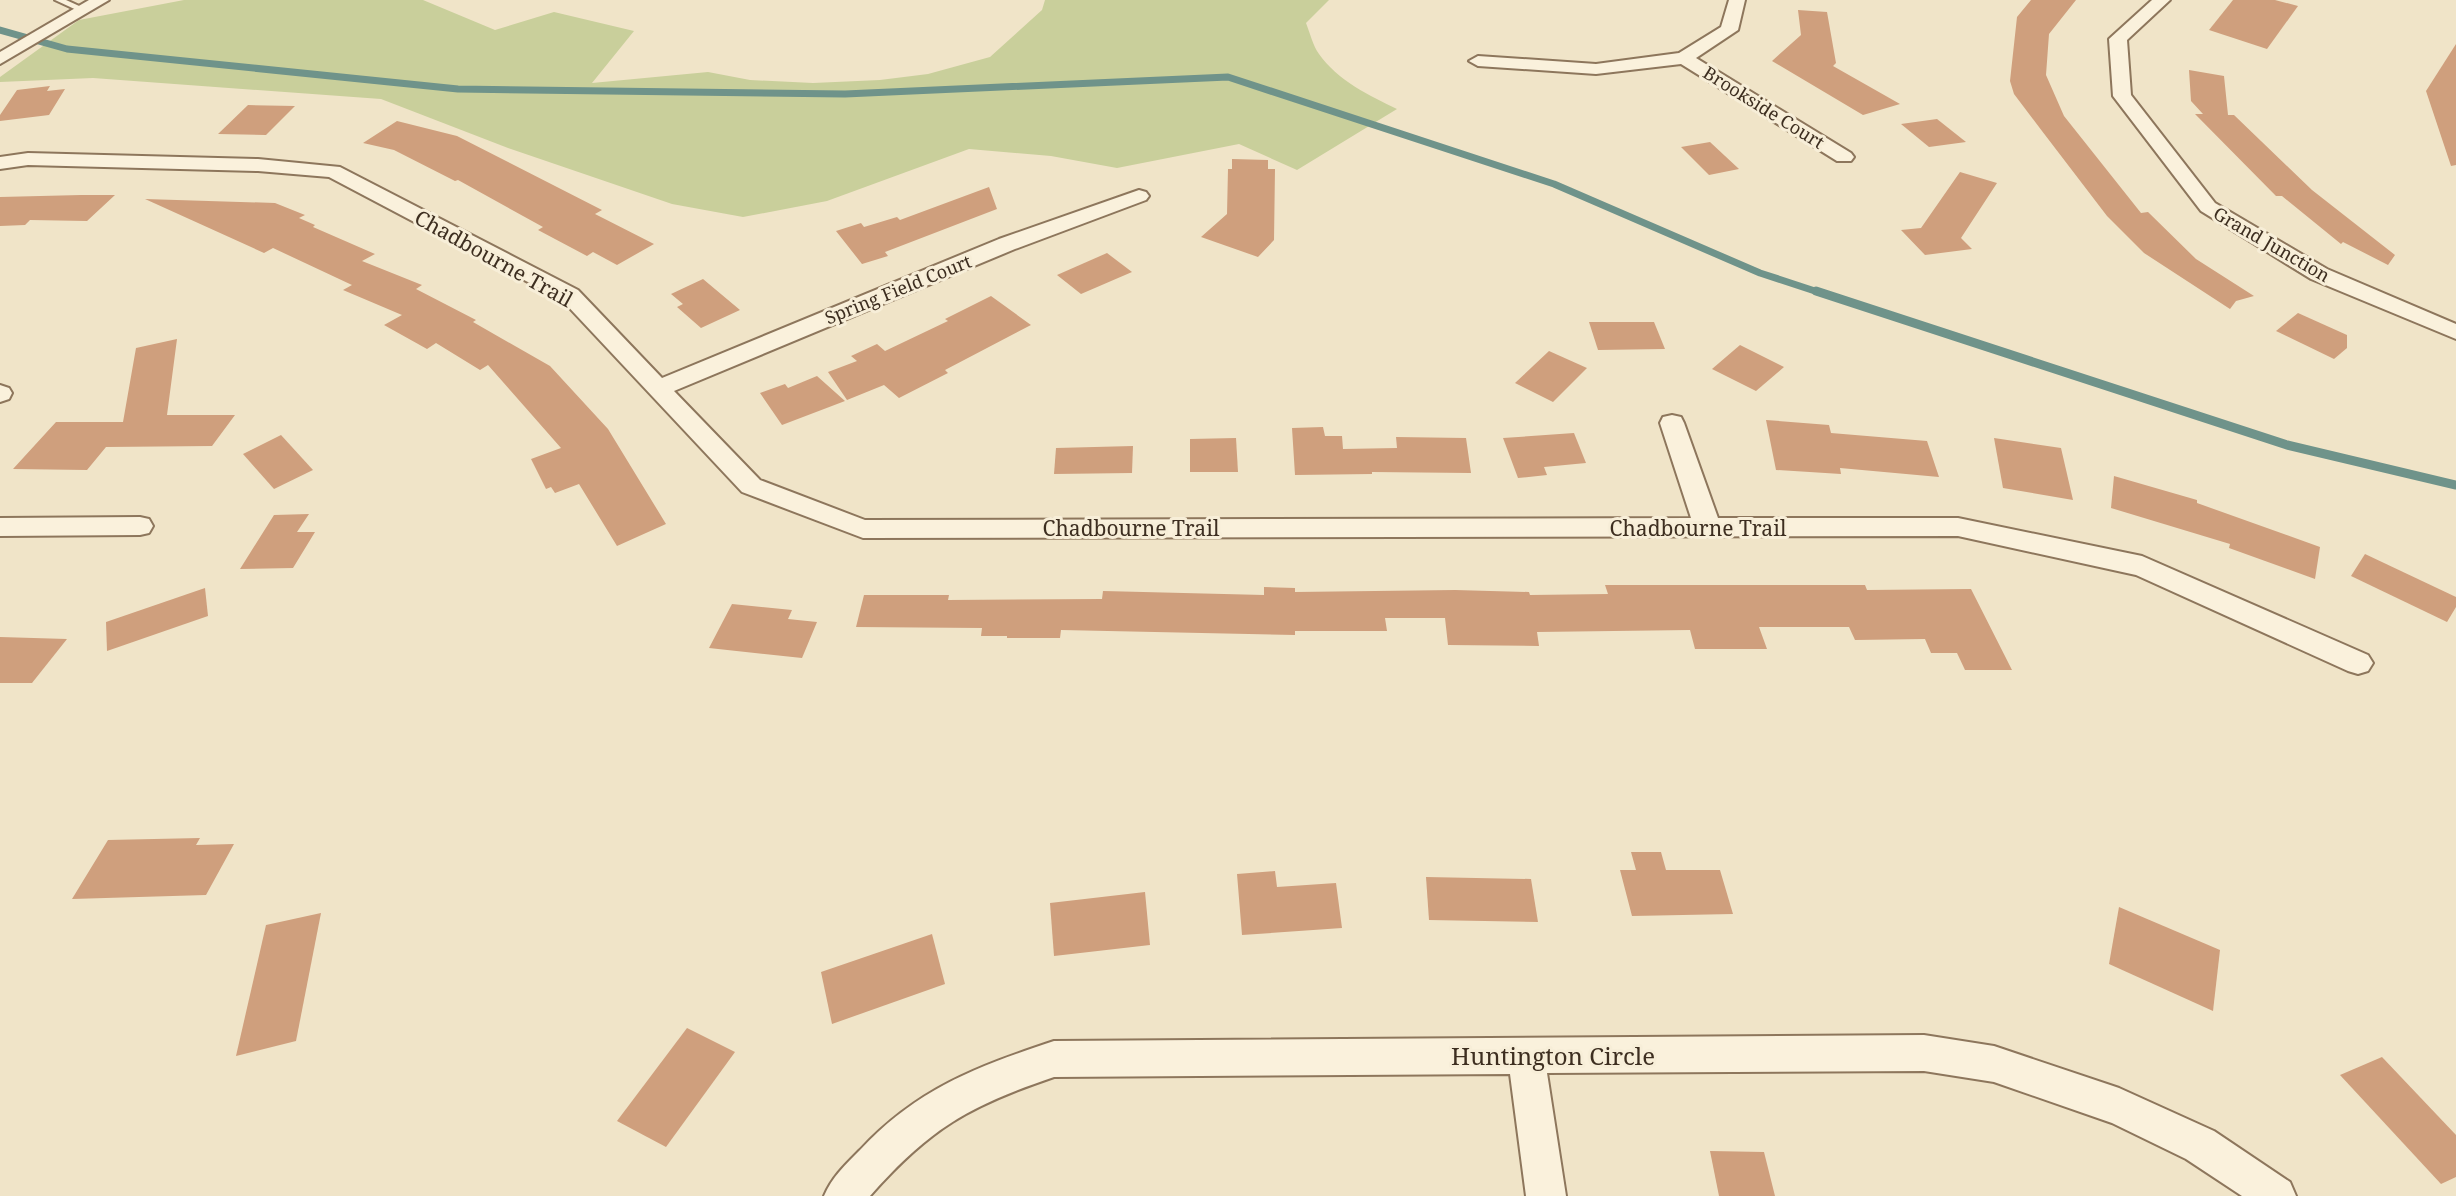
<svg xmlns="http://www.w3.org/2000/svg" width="2456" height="1196" viewBox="0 0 2456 1196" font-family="'Noto Serif',serif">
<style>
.green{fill:#c9cf9b}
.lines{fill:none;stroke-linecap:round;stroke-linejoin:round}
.stream-far1{stroke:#6f938a;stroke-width:7}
.stream{stroke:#6f938a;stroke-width:9}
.building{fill:#cf9f7d}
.service-casing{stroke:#8d765c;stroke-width:4}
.minor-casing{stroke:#8d765c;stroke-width:4}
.service{fill:#faf1dc;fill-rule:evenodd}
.minor{fill:#faf1dc;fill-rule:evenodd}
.labels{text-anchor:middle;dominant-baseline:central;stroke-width:6;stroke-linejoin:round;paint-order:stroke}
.far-street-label{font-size:18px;fill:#3d2e20;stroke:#f7eed8}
.street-label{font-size:21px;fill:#3d2e20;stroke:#f7eed8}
.near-street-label{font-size:24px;fill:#3d2e20;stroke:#f7eed8}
</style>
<rect width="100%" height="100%" fill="#f0e4c8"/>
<path class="green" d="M 184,0 L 423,0 L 495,30 L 554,12 L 634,31 L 592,83 L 708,72 L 750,80 L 813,83 L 880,80 L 928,74 L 990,57 L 1042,10 L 1045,0 L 1329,0 L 1306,23 C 1310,33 1313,46 1319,54 C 1337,80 1370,96 1397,109 L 1297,170 L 1239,144 L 1117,168 L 1051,156 L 969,149 L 827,201 L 743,217 L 672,204 L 508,148 L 381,99 L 93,78 L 0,82 L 0,77 L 79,20 Z"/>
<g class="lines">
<path class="stream-far1" d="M 0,30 L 67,49 L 458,89 L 845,94 L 1228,77 L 1554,184 L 1760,273 L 1821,293"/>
<path class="stream" d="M 1816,291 L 2287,445 L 2456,485"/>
</g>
<g class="building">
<path d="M 2031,0 L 2076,0 L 2049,34 L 2046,75 L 2064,116 L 2141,213 L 2148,212 L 2196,259 L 2254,296 L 2236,301 L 2230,309 L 2144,253 L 2107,216 L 2042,131 L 2014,94 L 2010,81 L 2017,17 Z"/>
<path d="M 2233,0 L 2275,0 L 2298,6 L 2267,49 L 2209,30 Z"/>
<path d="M 1798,10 L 1827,12 L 1836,63 L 1833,66 L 1900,104 L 1863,115 L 1772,61 L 1801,35 Z"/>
<path d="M 2456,44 L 2456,165 L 2451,166 L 2426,91 Z"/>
<path d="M 2189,70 L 2224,76 L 2228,115 L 2234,115 L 2312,190 L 2395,255 L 2388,265 L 2343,242 L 2341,244 L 2282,196 L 2276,196 L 2195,114 L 2203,114 L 2191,101 Z"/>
<path d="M 50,86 L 47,91 L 65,89 L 49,115 L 0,121 L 0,115 L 17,90 Z"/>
<path d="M 248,105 L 295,106 L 266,135 L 218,134 Z"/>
<path d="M 1937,119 L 1966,142 L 1929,147 L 1901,124 Z"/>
<path d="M 397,121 L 457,136 L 602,210 L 595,214 L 654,244 L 617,265 L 593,252 L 587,256 L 538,230 L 543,227 L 458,180 L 455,181 L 394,150 L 363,143 Z"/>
<path d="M 1710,142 L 1739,169 L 1709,175 L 1681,147 Z"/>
<path d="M 1232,159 L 1268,160 L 1268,169 L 1275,169 L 1274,240 L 1258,257 L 1201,237 L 1227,214 L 1228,169 L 1232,169 Z"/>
<path d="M 1960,172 L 1997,183 L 1961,238 L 1972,249 L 1925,255 L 1901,230 L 1921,228 Z"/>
<path d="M 989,187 L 997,209 L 885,252 L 888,256 L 862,264 L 836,231 L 861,223 L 864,227 L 897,217 L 900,220 Z"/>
<path d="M 81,195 L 115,195 L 87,221 L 30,220 L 25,225 L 0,226 L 0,197 Z"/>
<path d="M 145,199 L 275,203 L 305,215 L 299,218 L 315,225 L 313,227 L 375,254 L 362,261 L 422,285 L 416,289 L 476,320 L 473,322 L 550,366 L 608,429 L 666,524 L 617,546 L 579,484 L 555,493 L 551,487 L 546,489 L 531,459 L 561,448 L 488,365 L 480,370 L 436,343 L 427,349 L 384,325 L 402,315 L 343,290 L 352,285 L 273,248 L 264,253 Z"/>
<path d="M 1107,253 L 1132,272 L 1081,294 L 1057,275 Z"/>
<path d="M 703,279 L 740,310 L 701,328 L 677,307 L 683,304 L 671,294 Z"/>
<path d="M 991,296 L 1031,325 L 945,370 L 948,373 L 899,398 L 884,385 L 847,400 L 828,372 L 857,361 L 851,356 L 877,344 L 885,351 L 948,321 L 945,319 Z"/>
<path d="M 2298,313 L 2347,335 L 2347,348 L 2334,359 L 2276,331 Z"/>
<path d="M 1589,322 L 1654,322 L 1665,349 L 1598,350 Z"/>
<path d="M 177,339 L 167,415 L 235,415 L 212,446 L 106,447 L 87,470 L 13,469 L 56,422 L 123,422 L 136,348 Z"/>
<path d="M 1740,345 L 1784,367 L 1756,391 L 1712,369 Z"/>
<path d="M 1549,351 L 1587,368 L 1553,402 L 1515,383 Z"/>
<path d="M 817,376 L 845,401 L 782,425 L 760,393 L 785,384 L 788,388 Z"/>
<path d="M 1766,420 L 1829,425 L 1831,433 L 1927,441 L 1939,477 L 1840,468 L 1841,474 L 1776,470 Z"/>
<path d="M 1323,427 L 1325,436 L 1342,436 L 1343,449 L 1397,448 L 1396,437 L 1466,438 L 1471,473 L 1372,472 L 1372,474 L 1295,475 L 1292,428 Z"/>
<path d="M 1574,433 L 1586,463 L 1544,467 L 1547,475 L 1518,478 L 1503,438 Z"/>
<path d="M 281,435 L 313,470 L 274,489 L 243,454 Z"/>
<path d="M 1236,438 L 1238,472 L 1190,472 L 1190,439 Z"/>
<path d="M 1994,438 L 2061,448 L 2073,500 L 2003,488 Z"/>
<path d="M 1133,446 L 1132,473 L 1054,474 L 1056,448 Z"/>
<path d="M 2114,476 L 2197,500 L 2197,503 L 2320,547 L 2315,579 L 2229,548 L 2230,544 L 2111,508 Z"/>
<path d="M 309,514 L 297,532 L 315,532 L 293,568 L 240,569 L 274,515 Z"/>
<path d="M 2365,554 L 2456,597 L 2456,607 L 2447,622 L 2351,576 Z"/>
<path d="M 1605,585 L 1865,585 L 1867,590 L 1971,589 L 2012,670 L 1965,670 L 1957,653 L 1931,653 L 1925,639 L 1855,640 L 1849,627 L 1759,627 L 1767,649 L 1695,649 L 1690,630 L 1537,632 L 1539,646 L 1448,645 L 1445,618 L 1385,618 L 1387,631 L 1295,631 L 1295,635 L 1061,630 L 1060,638 L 1007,638 L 1007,636 L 981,636 L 982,628 L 856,627 L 864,595 L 949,595 L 948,600 L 1102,599 L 1103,591 L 1264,595 L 1264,587 L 1295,588 L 1295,592 L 1455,590 L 1529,592 L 1530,595 L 1608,594 Z"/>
<path d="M 205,588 L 208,616 L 107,651 L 106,622 Z"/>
<path d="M 732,604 L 792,610 L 788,619 L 817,622 L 802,658 L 709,648 Z"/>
<path d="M 0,637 L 67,639 L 32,683 L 0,683 Z"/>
<path d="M 200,838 L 196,845 L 234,844 L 206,895 L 72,899 L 108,840 Z"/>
<path d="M 1631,852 L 1661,852 L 1666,870 L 1720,870 L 1733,914 L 1632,916 L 1620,870 L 1636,870 Z"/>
<path d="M 1275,871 L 1277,887 L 1336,883 L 1342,928 L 1242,935 L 1237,874 Z"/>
<path d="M 1426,877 L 1531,879 L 1538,922 L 1429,920 Z"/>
<path d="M 1145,892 L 1150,945 L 1054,956 L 1050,903 Z"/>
<path d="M 2119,907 L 2220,950 L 2213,1011 L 2109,964 Z"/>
<path d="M 321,913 L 296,1041 L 236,1056 L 266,925 Z"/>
<path d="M 932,934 L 945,984 L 832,1024 L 821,972 Z"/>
<path d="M 687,1028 L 735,1052 L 666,1147 L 617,1121 Z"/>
<path d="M 2382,1057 L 2456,1135 L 2456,1177 L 2441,1184 L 2340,1075 Z"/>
<path d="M 1710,1151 L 1764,1152 L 1775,1196 L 1719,1196 Z"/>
</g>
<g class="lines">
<g class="service-casing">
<path id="service" d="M 55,0 L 66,0 L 88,10 L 81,12 Z"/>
</g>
<g class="minor-casing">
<g id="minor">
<path d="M 89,0 L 109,0 L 0,64 L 0,52 Z"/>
<path d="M 1729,0 L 1745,0 L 1738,30 L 1696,58 L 1851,153 L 1854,157 L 1851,161 L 1837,161 L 1681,64 L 1596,74 L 1478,66 L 1469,61 L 1478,56 L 1596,64 L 1679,53 L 1721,27 Z"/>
<path d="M 2152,0 L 2170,0 L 2127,40 L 2131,95 L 2215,203 L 2327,269 L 2456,324 L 2456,339 L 2311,279 L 2201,211 L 2113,96 L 2109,39 Z"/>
<path d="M 28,153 L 258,159 L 340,167 L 578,290 L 662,378 L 999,239 L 1139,190 L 1146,192 L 1149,196 L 1146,200 L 1015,249 L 674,391 L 760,480 L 865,520 L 1691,518 L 1660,423 L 1663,417 L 1672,415 L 1681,417 L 1684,423 L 1718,518 L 1958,518 L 2142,556 L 2368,655 L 2373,663 L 2368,671 L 2358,674 L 2348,671 L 2136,575 L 1958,536 L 863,538 L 742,492 L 562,300 L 329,177 L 258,171 L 28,165 L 0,169 L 0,157 Z"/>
<path d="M 0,385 L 9,388 L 12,393 L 9,399 L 0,402 Z"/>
<path d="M 140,517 L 149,519 L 153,526 L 149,533 L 140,535 L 0,536 L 0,518 Z"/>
<path d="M 1924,1035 L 1994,1046 L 2119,1088 L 2214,1131 L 2290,1182 L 2296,1196 L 2242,1196 L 2186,1159 L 2112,1123 L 1994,1082 L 1924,1071 L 1547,1073 L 1566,1196 L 1526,1196 L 1510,1074 L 1054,1077 C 969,1106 930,1128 870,1196 L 824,1196 C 832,1177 846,1164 860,1150 C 917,1089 976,1067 1054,1041 Z"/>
</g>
</g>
<use href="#service" class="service"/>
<use href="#minor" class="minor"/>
</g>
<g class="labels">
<g class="far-street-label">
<text transform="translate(1764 107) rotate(32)">Brookside Court</text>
<text transform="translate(2272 244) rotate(30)">Grand Junction</text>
<text transform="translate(898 289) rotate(-22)">Spring Field Court</text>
</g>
<g class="street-label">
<text transform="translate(494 258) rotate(29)">Chadbourne Trail</text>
<text x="1131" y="528">Chadbourne Trail</text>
<text x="1698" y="528">Chadbourne Trail</text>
</g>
<g class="near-street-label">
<text x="1553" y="1055">Huntington Circle</text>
</g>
</g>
</svg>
